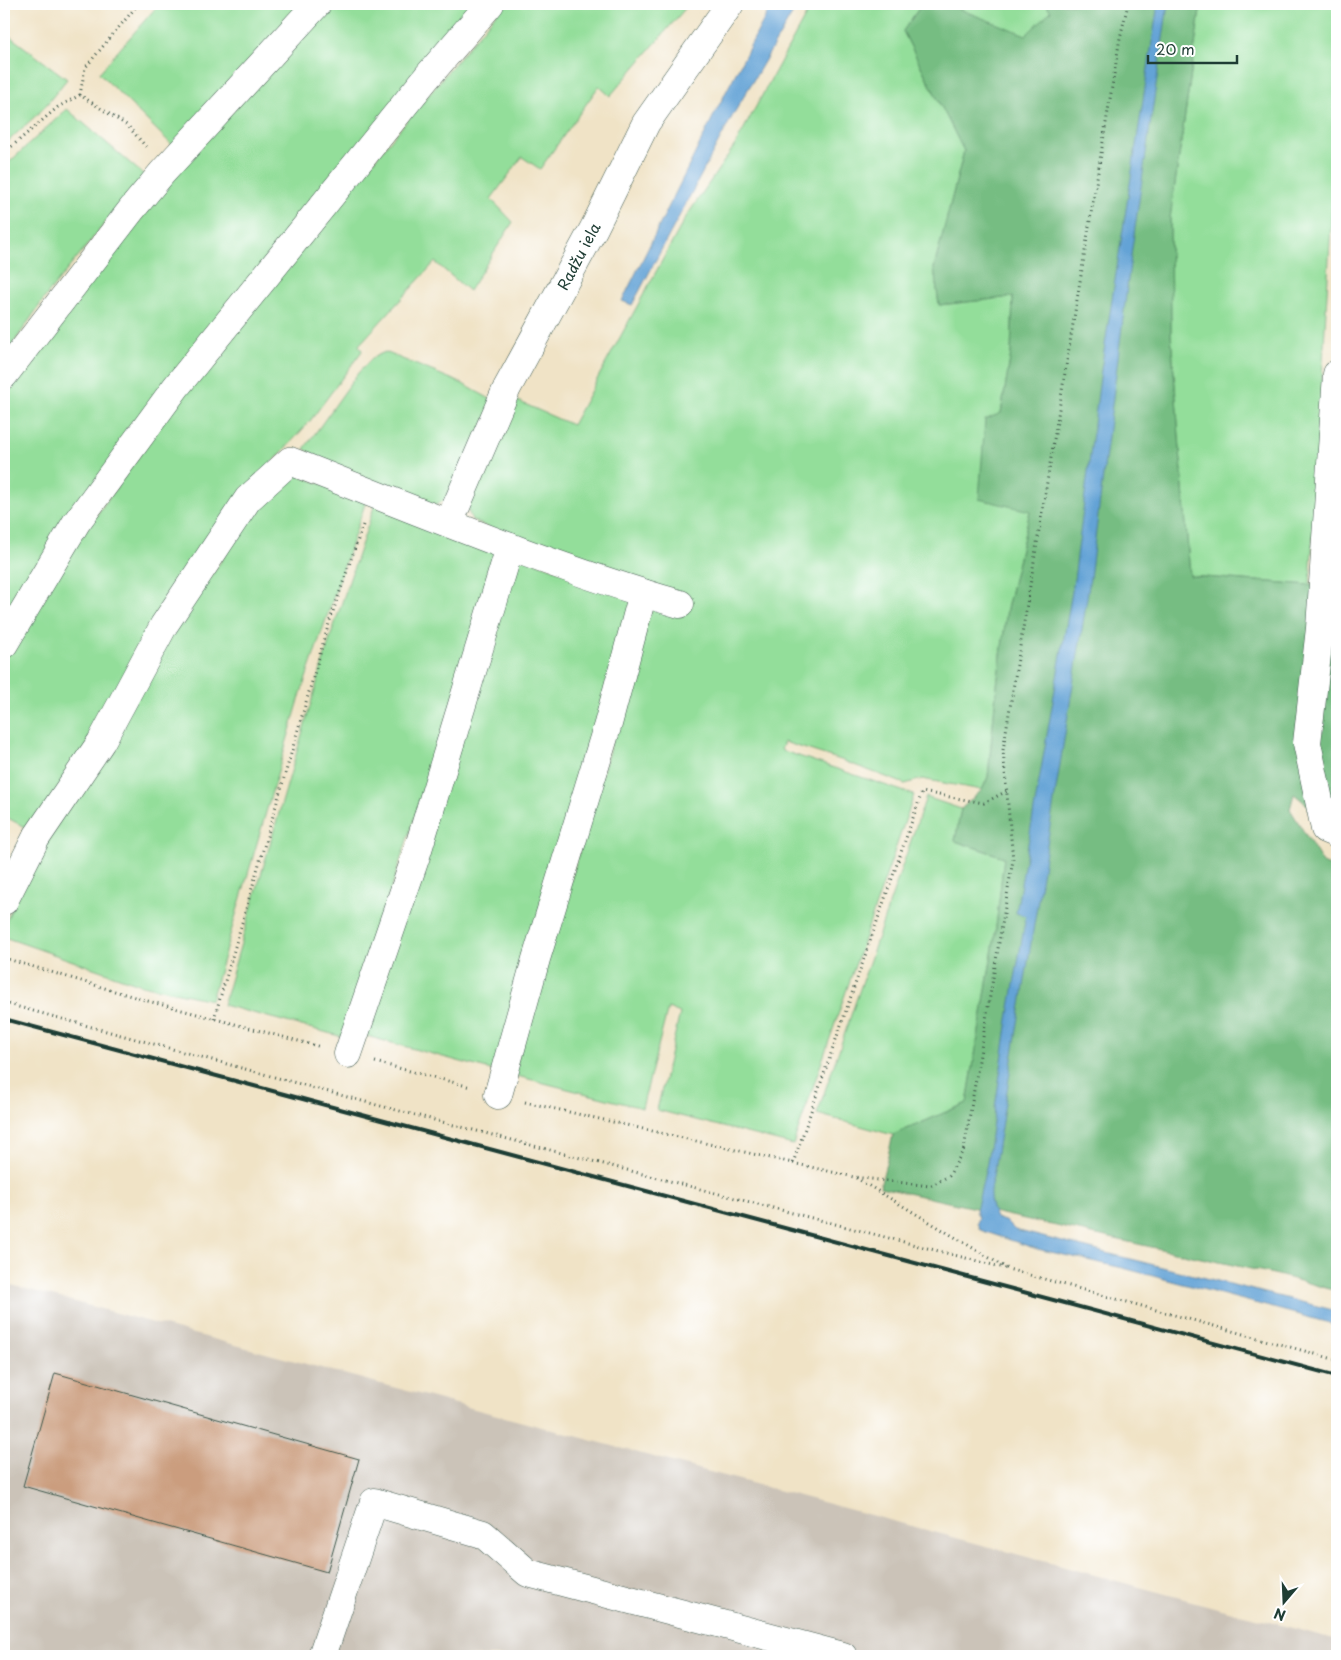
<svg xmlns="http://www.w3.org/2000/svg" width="1341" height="1660" viewBox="0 0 1341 1660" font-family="'Playpen Sans',sans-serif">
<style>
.industrial{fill:#cbc3b8}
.green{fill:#93de9a;stroke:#598e67}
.forest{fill:#76bd82;stroke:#4a7d5b}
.water{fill:#63a3d6;stroke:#417085}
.building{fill:#cb9d7e}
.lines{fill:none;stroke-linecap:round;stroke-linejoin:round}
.minor-casing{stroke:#3e564a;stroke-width:29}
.path{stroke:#3e564a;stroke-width:3;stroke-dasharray:1 4;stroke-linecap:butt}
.minor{stroke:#fff;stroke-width:28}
.rail{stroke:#1f3d34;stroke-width:4}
.labels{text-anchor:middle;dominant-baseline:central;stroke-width:4;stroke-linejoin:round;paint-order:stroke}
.street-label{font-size:15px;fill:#1f3d34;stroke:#fff}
</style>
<rect width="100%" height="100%" fill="#fff"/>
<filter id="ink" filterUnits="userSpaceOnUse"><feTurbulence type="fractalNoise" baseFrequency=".02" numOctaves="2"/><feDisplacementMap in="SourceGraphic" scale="10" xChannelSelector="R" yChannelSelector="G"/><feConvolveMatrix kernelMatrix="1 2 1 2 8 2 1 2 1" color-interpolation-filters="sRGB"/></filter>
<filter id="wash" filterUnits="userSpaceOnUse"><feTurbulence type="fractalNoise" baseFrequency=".0096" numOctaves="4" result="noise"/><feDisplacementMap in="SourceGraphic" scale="20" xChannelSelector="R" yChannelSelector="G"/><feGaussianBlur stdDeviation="1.12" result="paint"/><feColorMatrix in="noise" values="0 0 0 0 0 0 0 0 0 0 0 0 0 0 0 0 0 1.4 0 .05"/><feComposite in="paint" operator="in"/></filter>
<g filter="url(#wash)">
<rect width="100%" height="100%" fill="#f0e3c6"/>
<path class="industrial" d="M 4,1283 L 1337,1640 L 1337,1656 L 4,1656 Z"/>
<g class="green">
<path d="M 159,4 L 304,4 L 173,146 L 99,73 Z"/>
<path d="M 328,4 L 477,4 L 4,623 L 4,388 L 183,167 Z"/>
<path d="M 504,4 L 689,4 L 610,96 L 599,86 L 540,169 L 522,157 L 491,199 L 513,222 L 469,291 L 435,262 L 359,345 L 362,351 L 310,421 L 266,470 L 34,832 L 4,816 L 4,657 L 66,558 L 203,366 Z"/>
<path d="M 812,4 L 922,4 L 903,31 L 964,151 L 934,268 L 939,305 L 1013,297 L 1011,353 L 1001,413 L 1030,511 L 1007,609 L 996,693 L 988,777 L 982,790 L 922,779 L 905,784 L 841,760 L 784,742 L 781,750 L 914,795 L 793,1145 L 657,1110 L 680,1013 L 668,1008 L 642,1108 L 513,1075 L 653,603 L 472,520 L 466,506 L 511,398 L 572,425 L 686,217 L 735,145 Z"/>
<path d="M 946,4 L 1045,4 L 1051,11 L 1026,36 Z"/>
<path d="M 1201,4 L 1337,4 L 1337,122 L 1310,585 L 1190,576 L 1171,335 L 1170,218 Z"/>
<path d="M 4,32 L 67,79 L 42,110 L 4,145 Z"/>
<path d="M 67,109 L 144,175 L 46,296 L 4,357 L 4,167 Z"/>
<path d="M 385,352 L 461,383 L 494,401 L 451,497 L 434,506 L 336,467 L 304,449 L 358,373 L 372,358 Z"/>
<path d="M 290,472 L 366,501 L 301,693 L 211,1000 L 142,985 L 4,937 L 4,926 L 39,847 L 163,646 L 275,482 Z"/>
<path d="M 375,504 L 496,551 L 496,566 L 343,1037 L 223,1005 L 330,638 Z"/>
<path d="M 513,554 L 637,598 L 498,1072 L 363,1035 Z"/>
<path d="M 926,797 L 961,809 L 955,841 L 1004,857 L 995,936 L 967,1103 L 893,1135 L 817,1114 Z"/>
</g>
<path class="forest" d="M 922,4 L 946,4 L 1026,35 L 1051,11 L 1045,4 L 1201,4 L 1170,218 L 1171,335 L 1190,576 L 1310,585 L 1337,570 L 1337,826 L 1330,823 L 1294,794 L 1290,809 L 1323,863 L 1337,869 L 1337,1291 L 1278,1275 L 880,1187 L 893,1135 L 967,1103 L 995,936 L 1004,857 L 955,841 L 961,809 L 982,790 L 988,777 L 996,693 L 1007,609 L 1030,511 L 979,499 L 985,420 L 1001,413 L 1011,353 L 1013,297 L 939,305 L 934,268 L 964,151 L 903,31 Z"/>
<g class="water">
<path d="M 772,4 L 798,4 L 733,115 L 632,305 L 622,301 L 717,109 Z"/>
<path d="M 1158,4 L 1168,4 L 1132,248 L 1089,586 L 993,1177 C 988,1192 989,1203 996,1218 L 1007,1222 L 1015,1230 L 1337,1311 L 1337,1325 L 1123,1268 L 1037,1249 L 980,1230 L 977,1223 L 979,1218 L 976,1211 L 987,1163 L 1008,1019 L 1026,916 L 1016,913 L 1074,580 L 1101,370 Z"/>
</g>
<g id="blocks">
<path class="building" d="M 55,1373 L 359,1459 L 327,1572 L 23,1486 Z"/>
</g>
</g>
<g filter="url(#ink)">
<use href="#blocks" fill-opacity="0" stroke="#3e564a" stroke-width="1"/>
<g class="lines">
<g class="minor-casing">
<g id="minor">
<path d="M 1337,374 L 1320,628 L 1307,743 L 1325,829 L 1337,834"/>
<path d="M 4,375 L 132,209 L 162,173 L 317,4"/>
<path d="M 449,523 L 507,388 L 594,228 L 646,123 L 730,4"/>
<path d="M 4,644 L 76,523 L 176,387 L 427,77 L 490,4"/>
<path d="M 4,901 L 36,838 L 101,742 L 164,625 L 248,499 L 290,461 C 418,511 548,566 680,604"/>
<path d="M 348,1054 L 416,856 L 510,547"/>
<path d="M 498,1095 L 536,959 L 608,724 L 643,593"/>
<path d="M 322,1656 L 374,1502 L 483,1534 L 528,1573 L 843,1656"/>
</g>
</g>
<g class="path">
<path d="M 80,95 L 85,68 L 135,8"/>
<path d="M 4,153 L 58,107 L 80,95 L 128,126 L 147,148"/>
<path d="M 4,958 L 148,1001 L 321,1047"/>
<path d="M 4,1003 L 373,1104 L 1008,1269"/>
<path d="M 214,1019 L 329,623 L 364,522"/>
<path d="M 375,1062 L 471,1087"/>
<path d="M 525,1102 L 854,1177 L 930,1186 L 949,1176 L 964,1149 L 1013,860 L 1003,750 L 1120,38 L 1128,4"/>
<path d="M 793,1163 L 922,792 L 984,803 L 1007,791"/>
<path d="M 856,1178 L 1008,1269 L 1337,1360"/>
</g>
<use href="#minor" class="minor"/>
<path class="rail" d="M 4,1019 L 1337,1376"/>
</g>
</g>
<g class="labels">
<g class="street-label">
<text transform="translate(578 256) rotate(-62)">Radžu iela</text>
</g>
</g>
<rect width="1341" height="1660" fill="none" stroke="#fff" stroke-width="20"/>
<g transform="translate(1284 1602) rotate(199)" stroke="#ffffff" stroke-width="4" paint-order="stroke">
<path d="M0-4L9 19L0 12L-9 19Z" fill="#1f3d34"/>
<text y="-8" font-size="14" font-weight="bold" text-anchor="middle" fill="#1f3d34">N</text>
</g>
<path d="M1148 55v8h89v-8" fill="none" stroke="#1f3d34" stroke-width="2.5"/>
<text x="1156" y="55" font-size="15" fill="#1f3d34" stroke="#ffffff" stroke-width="4" paint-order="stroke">20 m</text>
</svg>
